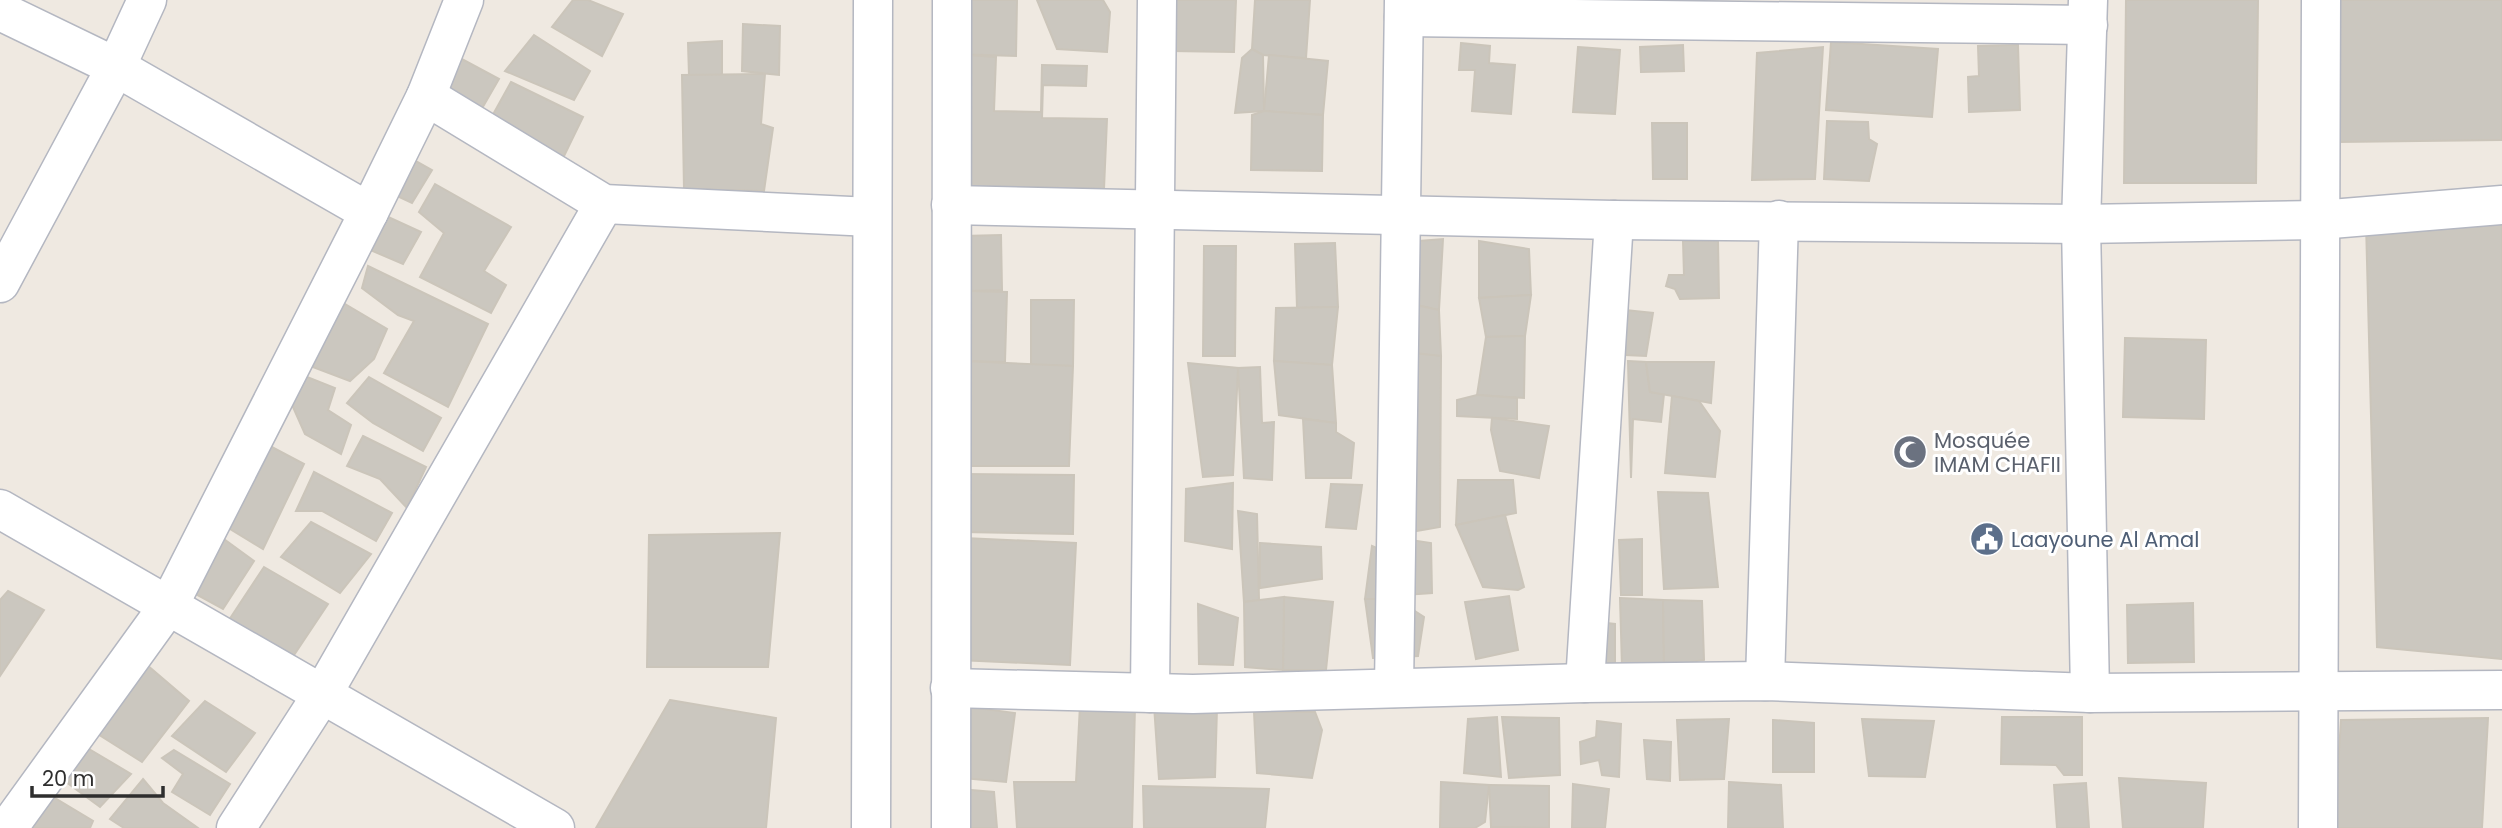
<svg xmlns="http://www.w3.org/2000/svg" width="2502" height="828" viewBox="0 0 2502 828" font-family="Poppins,sans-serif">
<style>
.building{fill:#cbc7bf;stroke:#cbc5ba;stroke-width:2}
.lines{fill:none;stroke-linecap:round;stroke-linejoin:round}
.minor-casing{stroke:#b4b7c1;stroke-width:41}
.minor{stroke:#fff;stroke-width:38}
.labels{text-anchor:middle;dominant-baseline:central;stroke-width:6;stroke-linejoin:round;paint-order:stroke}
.worship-label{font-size:21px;fill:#5b616d;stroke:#fff;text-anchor:start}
.service-label{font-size:21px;fill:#4e5e75;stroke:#fff;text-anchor:start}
</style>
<rect width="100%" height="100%" fill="#efe9e1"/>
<g class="building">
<path d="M 573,0 L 588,0 L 623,14 L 602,56 L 552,27 Z"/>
<path d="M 954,0 L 1017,0 L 1016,56 L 954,54 Z"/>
<path d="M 1037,0 L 1103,0 L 1110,12 L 1107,52 L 1057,49 Z"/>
<path d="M 1173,0 L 1236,0 L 1234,52 L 1171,51 Z"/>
<path d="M 1255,0 L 1310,0 L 1306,58 L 1263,55 L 1252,49 Z"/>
<path d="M 2126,0 L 2258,0 L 2256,183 L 2124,183 Z"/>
<path d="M 2337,0 L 2502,0 L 2502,140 L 2338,142 Z"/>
<path d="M 743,24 L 780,26 L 779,75 L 742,71 Z"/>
<path d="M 534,35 L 590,71 L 574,100 L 505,71 Z"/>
<path d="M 722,41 L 722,75 L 689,75 L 688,43 Z"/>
<path d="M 1831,42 L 1938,49 L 1932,117 L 1826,110 Z"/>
<path d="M 1461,43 L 1490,46 L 1489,63 L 1515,65 L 1511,114 L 1472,111 L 1475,70 L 1459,70 Z"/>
<path d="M 1683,45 L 1684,71 L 1641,72 L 1640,47 Z"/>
<path d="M 2018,45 L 2020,110 L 1969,112 L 1968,77 L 1979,76 L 1978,46 Z"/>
<path d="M 1578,47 L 1620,50 L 1615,114 L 1573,112 Z"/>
<path d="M 1823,47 L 1815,179 L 1752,180 L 1757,53 Z"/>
<path d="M 1252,49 L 1263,55 L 1264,111 L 1235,113 L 1242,58 Z"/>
<path d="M 954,54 L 996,57 L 994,111 L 1041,112 L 1042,65 L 1087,66 L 1086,86 L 1043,85 L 1042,118 L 1107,119 L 1104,189 L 966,186 Z"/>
<path d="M 1269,55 L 1328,61 L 1323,115 L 1264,111 Z"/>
<path d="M 458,57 L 499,79 L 481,110 L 444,88 Z"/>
<path d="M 765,74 L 761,124 L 773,128 L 764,191 L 684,189 L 682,75 Z"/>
<path d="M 511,82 L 583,117 L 563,158 L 491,118 Z"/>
<path d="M 1264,111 L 1323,115 L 1322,171 L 1251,170 L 1252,115 Z"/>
<path d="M 1827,121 L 1868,122 L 1869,139 L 1877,144 L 1869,181 L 1824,179 Z"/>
<path d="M 1652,123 L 1687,123 L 1687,179 L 1653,179 Z"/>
<path d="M 412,159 L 432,170 L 412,203 L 395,195 Z"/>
<path d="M 435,184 L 511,227 L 484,271 L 506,285 L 491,313 L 420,277 L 444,233 L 419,212 Z"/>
<path d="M 386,216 L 421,232 L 403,264 L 368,249 Z"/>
<path d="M 2366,223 L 2502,223 L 2502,659 L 2377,647 Z"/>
<path d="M 1001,235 L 1002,290 L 965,291 L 963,236 Z"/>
<path d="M 1443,239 L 1439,310 L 1407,303 L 1406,242 Z"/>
<path d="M 1479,241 L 1529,249 L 1531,295 L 1479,298 Z"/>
<path d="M 1683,241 L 1718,241 L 1719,298 L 1680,299 L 1675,289 L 1666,286 L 1669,275 L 1684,275 Z"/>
<path d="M 1335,243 L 1338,307 L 1297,308 L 1295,244 Z"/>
<path d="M 1204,246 L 1236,246 L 1235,356 L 1203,356 Z"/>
<path d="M 368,266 L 488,324 L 448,407 L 384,373 L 414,321 L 398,315 L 362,288 Z"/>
<path d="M 965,291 L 1007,292 L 1005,362 L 963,361 Z"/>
<path d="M 1531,295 L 1525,336 L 1486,337 L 1479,298 Z"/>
<path d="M 1031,300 L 1074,300 L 1073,366 L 1031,365 Z"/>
<path d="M 340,301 L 387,329 L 374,359 L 350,381 L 310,366 Z"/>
<path d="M 1407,303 L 1439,310 L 1441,356 L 1406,356 Z"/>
<path d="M 1338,307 L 1332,365 L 1274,361 L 1276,308 Z"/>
<path d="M 1625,310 L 1653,313 L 1646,356 L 1625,355 Z"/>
<path d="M 1525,336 L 1524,398 L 1477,395 L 1486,337 Z"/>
<path d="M 2125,338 L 2206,340 L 2204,419 L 2123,417 Z"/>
<path d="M 1405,352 L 1441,356 L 1440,527 L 1405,533 Z"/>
<path d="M 963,361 L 1073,366 L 1069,466 L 962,466 Z"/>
<path d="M 1274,361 L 1332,365 L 1336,423 L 1279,415 Z"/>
<path d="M 1628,361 L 1646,362 L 1650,392 L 1664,394 L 1661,422 L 1633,419 L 1631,478 Z"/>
<path d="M 1646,362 L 1714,362 L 1711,403 L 1650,392 Z"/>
<path d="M 1188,363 L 1238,368 L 1233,475 L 1203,477 Z"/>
<path d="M 1260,367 L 1262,423 L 1274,422 L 1272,480 L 1244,478 L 1238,368 Z"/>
<path d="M 302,375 L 335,388 L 328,410 L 351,425 L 341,454 L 305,434 L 289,398 Z"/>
<path d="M 369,377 L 441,418 L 423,451 L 373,423 L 347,403 Z"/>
<path d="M 1477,395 L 1517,398 L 1517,419 L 1457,416 L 1457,400 Z"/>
<path d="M 1672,396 L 1699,401 L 1720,431 L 1715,477 L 1665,473 Z"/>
<path d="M 1492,418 L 1549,426 L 1539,478 L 1500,471 L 1491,430 Z"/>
<path d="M 1303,419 L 1336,423 L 1336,432 L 1354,443 L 1351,478 L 1306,478 Z"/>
<path d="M 363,436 L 426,467 L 407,508 L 380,479 L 347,466 Z"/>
<path d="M 268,445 L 304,464 L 263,549 L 225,526 Z"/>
<path d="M 314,472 L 392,513 L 376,541 L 322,511 L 296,511 Z"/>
<path d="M 963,474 L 1074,475 L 1073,534 L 962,532 Z"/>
<path d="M 1458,480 L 1513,480 L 1516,513 L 1456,525 Z"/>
<path d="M 1233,483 L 1232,549 L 1185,541 L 1186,489 Z"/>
<path d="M 1331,484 L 1362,485 L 1356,529 L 1326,527 Z"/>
<path d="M 1658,492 L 1708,493 L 1718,587 L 1664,589 Z"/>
<path d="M 1238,511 L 1257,514 L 1259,600 L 1244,602 Z"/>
<path d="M 1505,515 L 1524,587 L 1518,590 L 1483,587 L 1456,525 Z"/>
<path d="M 311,522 L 371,554 L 340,593 L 281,557 Z"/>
<path d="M 780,533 L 768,667 L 647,667 L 649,535 Z"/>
<path d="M 217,534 L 254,561 L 223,609 L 192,592 Z"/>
<path d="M 964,538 L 1076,543 L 1070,665 L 958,660 Z"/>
<path d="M 1404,539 L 1431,543 L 1432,593 L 1405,595 Z"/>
<path d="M 1642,539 L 1642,595 L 1621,595 L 1619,540 Z"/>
<path d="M 1260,543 L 1321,547 L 1322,579 L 1260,588 Z"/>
<path d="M 1372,546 L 1391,554 L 1384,599 L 1365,599 Z"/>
<path d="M 264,567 L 328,604 L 294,655 L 266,645 L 229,620 Z"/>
<path d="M 8,591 L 44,610 L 0,676 L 0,600 Z"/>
<path d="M 1509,596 L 1518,650 L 1476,659 L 1465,602 Z"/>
<path d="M 1284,597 L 1333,602 L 1326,670 L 1283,670 Z"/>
<path d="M 1284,597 L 1283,670 L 1245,667 L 1244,602 Z"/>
<path d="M 1620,598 L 1663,600 L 1664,666 L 1622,667 Z"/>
<path d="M 1365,599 L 1384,599 L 1386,658 L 1373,658 Z"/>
<path d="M 1663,600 L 1702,601 L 1704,660 L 1664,666 Z"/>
<path d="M 2193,603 L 2194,662 L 2128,663 L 2127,605 Z"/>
<path d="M 1198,604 L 1238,618 L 1233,665 L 1199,664 Z"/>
<path d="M 1404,604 L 1424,617 L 1418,656 L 1402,657 Z"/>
<path d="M 1597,622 L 1615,624 L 1615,663 L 1594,663 Z"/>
<path d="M 147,665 L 189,701 L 142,762 L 93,731 Z"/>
<path d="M 670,700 L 776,718 L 766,828 L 596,828 Z"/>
<path d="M 205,701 L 255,733 L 226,772 L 172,736 Z"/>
<path d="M 1080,705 L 1135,706 L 1132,828 L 1017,828 L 1014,782 L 1076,782 Z"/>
<path d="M 1154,705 L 1217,708 L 1215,777 L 1159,779 Z"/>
<path d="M 962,706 L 1015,713 L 1006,782 L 963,778 Z"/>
<path d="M 1254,712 L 1315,712 L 1322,730 L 1312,778 L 1257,773 Z"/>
<path d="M 1497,717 L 1501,777 L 1464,773 L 1468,719 Z"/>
<path d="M 1502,717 L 1559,718 L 1560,775 L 1509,778 Z"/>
<path d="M 2002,717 L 2082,717 L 2082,775 L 2064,775 L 2056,765 L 2001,764 Z"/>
<path d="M 2488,718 L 2482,828 L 2334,828 L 2341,720 Z"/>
<path d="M 1729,719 L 1724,779 L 1680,780 L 1677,720 Z"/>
<path d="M 1862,719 L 1934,721 L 1925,777 L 1869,776 Z"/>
<path d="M 1773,720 L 1814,723 L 1814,772 L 1773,772 Z"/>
<path d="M 1597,721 L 1621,724 L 1619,777 L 1602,775 L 1599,760 L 1581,764 L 1580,742 L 1596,737 Z"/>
<path d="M 1644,740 L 1671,742 L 1670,781 L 1647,779 Z"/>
<path d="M 84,746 L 131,774 L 100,807 L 62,779 Z"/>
<path d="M 174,750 L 230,784 L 210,815 L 172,792 L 183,774 L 162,758 Z"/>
<path d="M 2119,778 L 2206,783 L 2203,828 L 2123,828 Z"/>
<path d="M 143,779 L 163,803 L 198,828 L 124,828 L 110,819 Z"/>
<path d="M 1441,782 L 1489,785 L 1485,822 L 1475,828 L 1440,828 Z"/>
<path d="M 1729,782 L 1781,785 L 1783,828 L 1728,828 Z"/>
<path d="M 2086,783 L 2089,828 L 2057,828 L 2054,785 Z"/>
<path d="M 1573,784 L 1609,789 L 1605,828 L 1572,828 Z"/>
<path d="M 1489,785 L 1549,786 L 1549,828 L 1491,827 Z"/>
<path d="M 1143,786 L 1269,789 L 1265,828 L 1144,828 Z"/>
<path d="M 959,789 L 994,792 L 997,828 L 960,828 Z"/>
<path d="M 50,795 L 93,821 L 90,828 L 34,828 L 30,825 Z"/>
</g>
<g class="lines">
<g class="minor-casing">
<g id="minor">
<path d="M 2088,0 L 2081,224 L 2090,693"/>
<path d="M 0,11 L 116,67 L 369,212"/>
<path d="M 1404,17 L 2088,25"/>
<path d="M 426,96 L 604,204 L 871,217"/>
<path d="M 951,205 L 1614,220 L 2081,224 L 2319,220 L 2502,205"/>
<path d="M 0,283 L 116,67 L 147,0"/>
<path d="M 0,509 L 555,828"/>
<path d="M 1765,681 L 1779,220"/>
<path d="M 1585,683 L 1614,220"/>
<path d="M 950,688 L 1193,694 L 1585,683 L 1765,681 L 2090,693 L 2502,690"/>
<path d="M 1394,688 L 1404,0"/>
<path d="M 1150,693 L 1157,0"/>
<path d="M 8,828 L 169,605 L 369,212 L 426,96 L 464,0"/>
<path d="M 236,828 L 323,693 L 604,204"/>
<path d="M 871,828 L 873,0"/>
<path d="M 951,828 L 952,0"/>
<path d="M 2318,828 L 2321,0"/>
</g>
</g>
<use href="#minor" class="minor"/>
</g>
<defs>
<g id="mosque-disc" transform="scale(1.75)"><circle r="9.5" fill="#6b7280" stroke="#fff"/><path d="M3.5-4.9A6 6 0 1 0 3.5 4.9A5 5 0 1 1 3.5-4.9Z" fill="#fff"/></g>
<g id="civic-disc" transform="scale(1.75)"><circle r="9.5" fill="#5c6f8a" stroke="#fff"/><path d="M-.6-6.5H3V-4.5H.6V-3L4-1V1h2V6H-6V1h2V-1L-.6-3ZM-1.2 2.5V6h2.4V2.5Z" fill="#fff"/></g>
</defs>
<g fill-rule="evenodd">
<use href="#mosque-disc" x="1910" y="452"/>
<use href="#civic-disc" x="1987" y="539"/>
</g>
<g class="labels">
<g class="worship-label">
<text x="1934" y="440">Mosquée<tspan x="1934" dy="24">IMAM CHAFII</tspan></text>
</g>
<g class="service-label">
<text x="2011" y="539">Laayoune Al Amal</text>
</g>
</g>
<path d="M32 786v10h131v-10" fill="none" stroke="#2e2e2e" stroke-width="3.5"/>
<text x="42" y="786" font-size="21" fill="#2e2e2e" stroke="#ffffff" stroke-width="5" paint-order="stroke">20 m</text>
</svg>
